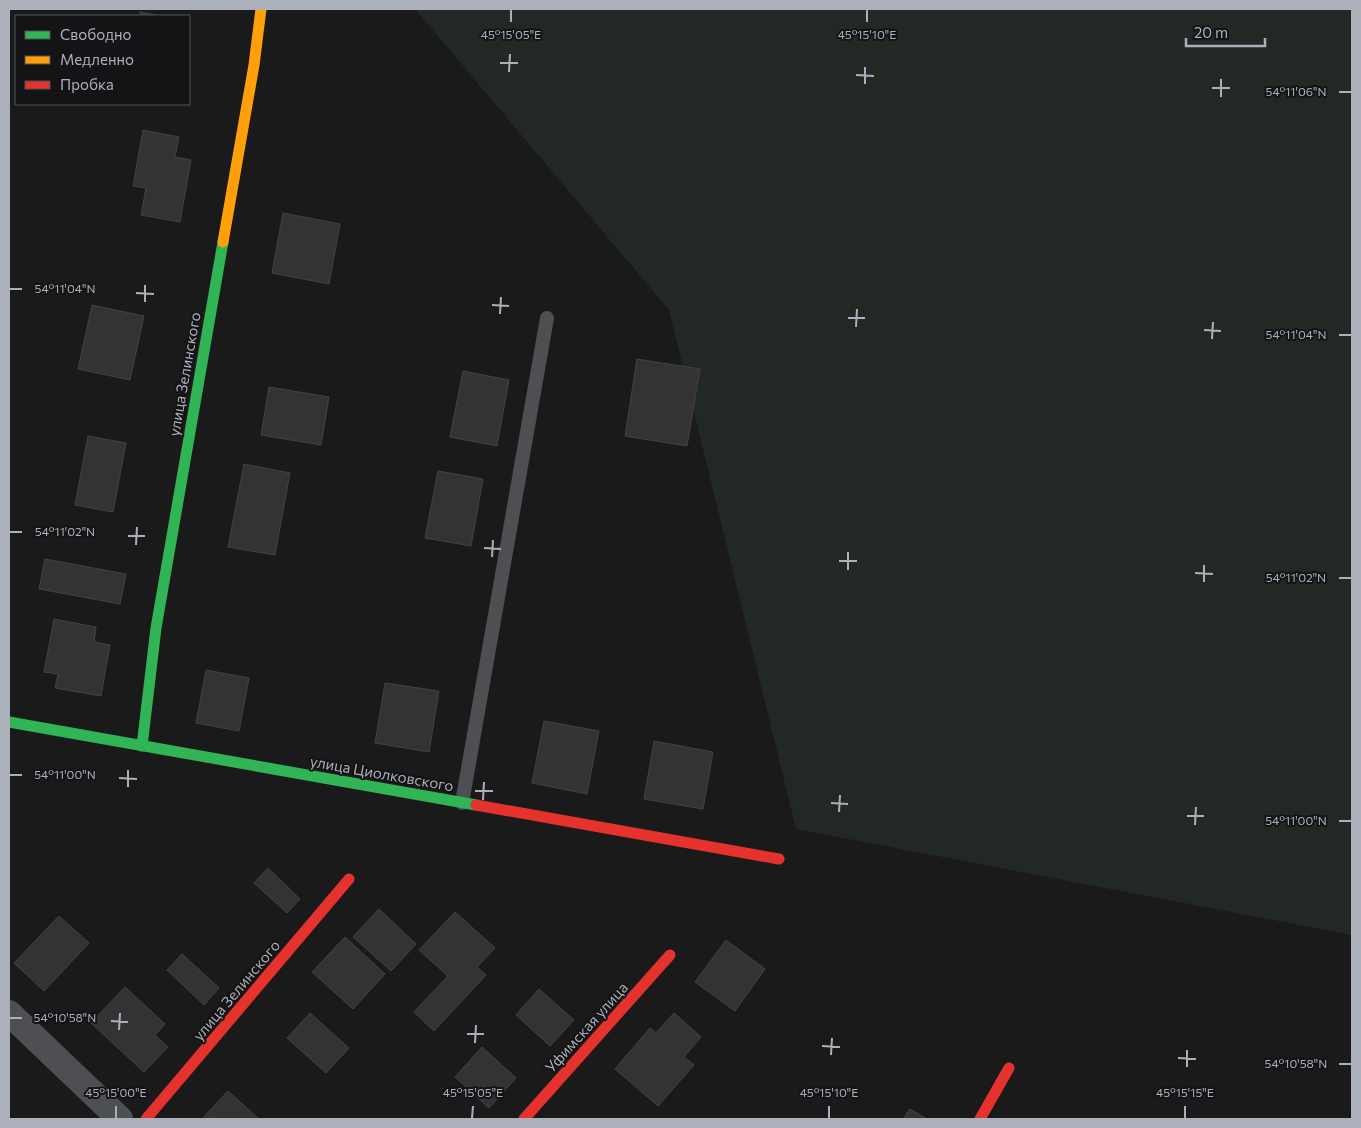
<svg xmlns="http://www.w3.org/2000/svg" width="1361" height="1128" viewBox="0 0 1361 1128" font-family="Commissioner,sans-serif">
<style>
.green{fill:#222924}
.building{fill:#333334;stroke:#424346}
.lines{fill:none;stroke-linecap:round;stroke-linejoin:round}
.lane{stroke:#4e4f53;stroke-width:14}
.street{stroke:#4e4f53;stroke-width:26}
.fast{stroke:#30b455;stroke-width:11}
.slow{stroke:#ff9f0a;stroke-width:11}
.jam{stroke:#e5322d;stroke-width:11}
.ticks{fill:none;stroke:#acb0ba;stroke-width:2}
.labels{text-anchor:middle;dominant-baseline:central;stroke-width:4;stroke-linejoin:round;paint-order:stroke}
.street-label{font-size:15px;fill:#acb0ba;stroke:#141416}
.ticks-label{font-size:12px;text-anchor:middle;fill:#acb0ba;stroke:#141416;stroke-width:4;stroke-linejoin:round;paint-order:stroke}
</style>
<rect width="100%" height="100%" fill="#1a1a1a"/>
<path class="green" d="M 415,9 L 1352,9 L 1352,935 L 796,829 L 669,310 Z"/>
<g class="building">
<path d="M 140,12 L 161,16 L 140,16 Z"/>
<path d="M 143,130 L 179,137 L 175,157 L 191,160 L 180,222 L 141,215 L 146,188 L 133,186 Z"/>
<path d="M 283,213 L 340,224 L 329,284 L 272,273 Z"/>
<path d="M 92,305 L 144,316 L 130,380 L 78,369 Z"/>
<path d="M 637,359 L 700,369 L 687,446 L 625,436 Z"/>
<path d="M 463,371 L 509,380 L 497,446 L 450,437 Z"/>
<path d="M 269,387 L 329,397 L 321,445 L 261,435 Z"/>
<path d="M 88,436 L 126,443 L 113,512 L 75,505 Z"/>
<path d="M 244,464 L 290,473 L 275,555 L 228,547 Z"/>
<path d="M 438,471 L 483,479 L 471,546 L 425,538 Z"/>
<path d="M 45,559 L 126,574 L 120,604 L 39,589 Z"/>
<path d="M 54,619 L 96,627 L 94,642 L 110,645 L 101,696 L 55,688 L 58,674 L 44,672 Z"/>
<path d="M 206,670 L 249,678 L 239,731 L 196,723 Z"/>
<path d="M 385,683 L 439,691 L 429,752 L 375,743 Z"/>
<path d="M 544,721 L 599,731 L 587,794 L 532,783 Z"/>
<path d="M 654,741 L 713,752 L 703,809 L 644,799 Z"/>
<path d="M 268,868 L 300,899 L 287,913 L 254,883 Z"/>
<path d="M 379,909 L 416,944 L 391,971 L 353,937 Z"/>
<path d="M 455,912 L 495,948 L 477,967 L 486,975 L 434,1031 L 414,1012 L 448,976 L 419,950 Z"/>
<path d="M 59,916 L 89,943 L 44,991 L 14,963 Z"/>
<path d="M 345,937 L 385,974 L 353,1009 L 312,972 Z"/>
<path d="M 726,940 L 765,969 L 735,1011 L 695,982 Z"/>
<path d="M 182,954 L 219,988 L 204,1005 L 167,970 Z"/>
<path d="M 125,987 L 165,1024 L 155,1035 L 168,1047 L 144,1072 L 91,1023 Z"/>
<path d="M 539,989 L 574,1020 L 550,1046 L 516,1015 Z"/>
<path d="M 310,1013 L 349,1048 L 326,1073 L 287,1038 Z"/>
<path d="M 674,1013 L 701,1037 L 684,1057 L 694,1065 L 658,1106 L 615,1069 L 650,1028 L 656,1033 Z"/>
<path d="M 482,1047 L 516,1078 L 489,1108 L 455,1077 Z"/>
<path d="M 228,1091 L 259,1119 L 202,1119 Z"/>
<path d="M 910,1109 L 927,1119 L 903,1119 Z"/>
</g>
<g class="lines">
<path class="lane" d="M 462,803 L 547,318"/>
<path class="street" d="M 9,1013 L 120,1119"/>
<g class="fast">
<path d="M 9,722 L 476,805"/>
<path d="M 142,746 L 156,628 L 223,242"/>
</g>
<path class="slow" d="M 223,242 L 254,65 L 261,9"/>
<g class="jam">
<path d="M 476,805 L 779,859"/>
<path d="M 146,1119 L 349,879"/>
<path d="M 524,1119 L 670,955"/>
<path d="M 980,1119 L 1009,1068"/>
</g>
</g>
<path class="ticks" d="M 511,22 L 511,10M 867,22 L 867,10M 500,63 L 518,63M 509,72 L 510,54M 856,75 L 874,76M 865,84 L 865,67M 1212,88 L 1230,88M 1339,92 L 1351,92M 1221,97 L 1221,79M 10,289 L 22,289M 136,293 L 154,294M 145,302 L 145,285M 492,305 L 509,306M 500,314 L 501,297M 848,318 L 865,318M 856,327 L 857,309M 1204,330 L 1221,331M 1339,335 L 1351,335M 1212,339 L 1213,322M 10,532 L 22,532M 128,536 L 145,536M 136,545 L 137,527M 484,548 L 501,549M 492,557 L 493,540M 839,561 L 857,561M 848,570 L 848,552M 1195,573 L 1213,574M 1339,578 L 1351,578M 1204,582 L 1204,565M 10,775 L 22,775M 119,778 L 137,779M 128,787 L 128,770M 475,791 L 493,791M 483,800 L 484,782M 831,803 L 848,804M 839,812 L 840,795M 1187,816 L 1204,816M 1339,821 L 1351,821M 1195,825 L 1196,807M 10,1018 L 22,1018M 111,1021 L 128,1022M 119,1030 L 120,1013M 467,1034 L 484,1034M 475,1043 L 476,1025M 822,1046 L 840,1047M 831,1055 L 832,1038M 1178,1058 L 1196,1059M 1339,1064 L 1351,1064M 1187,1067 L 1187,1050M 116,1118 L 116,1106M 472,1118 L 473,1106M 829,1118 L 829,1106M 1185,1118 L 1185,1106"/>
<g class="labels">
<g class="street-label">
<text transform="translate(184 374) rotate(-80)">улица Зелинского</text>
<text transform="translate(382 773) rotate(10)">улица Циолковского</text>
<text transform="translate(236 990) rotate(-50)">улица Зелинского</text>
<text transform="translate(586 1027) rotate(-48)">Уфимская улица</text>
</g>
</g>
<g class="ticks-label">
<text x="511" y="39">45°15'05"E</text>
<text x="867" y="39">45°15'10"E</text>
<text x="1296" y="96">54°11'06"N</text>
<text x="65" y="293">54°11'04"N</text>
<text x="1296" y="339">54°11'04"N</text>
<text x="65" y="536">54°11'02"N</text>
<text x="1296" y="582">54°11'02"N</text>
<text x="65" y="779">54°11'00"N</text>
<text x="1296" y="825">54°11'00"N</text>
<text x="65" y="1022">54°10'58"N</text>
<text x="1296" y="1068">54°10'58"N</text>
<text x="116" y="1097">45°15'00"E</text>
<text x="473" y="1097">45°15'05"E</text>
<text x="829" y="1097">45°15'10"E</text>
<text x="1185" y="1097">45°15'15"E</text>
</g>
<rect width="1361" height="1128" fill="none" stroke="#acb0ba" stroke-width="20"/>
<rect x="15" y="15" width="175" height="90" fill="#141416" stroke="#515258"/>
<rect x="25" y="31" width="25" height="8" fill="#30b455" stroke="#515258"/>
<text x="60" y="40" font-size="15" fill="#acb0ba">Свободно</text>
<rect x="25" y="56" width="25" height="8" fill="#ff9f0a" stroke="#515258"/>
<text x="60" y="65" font-size="15" fill="#acb0ba">Медленно</text>
<rect x="25" y="81" width="25" height="8" fill="#e5322d" stroke="#515258"/>
<text x="60" y="90" font-size="15" fill="#acb0ba">Пробка</text>
<path d="M1186 38v8h79v-8" fill="none" stroke="#acb0ba" stroke-width="2.5"/>
<text x="1194" y="38" font-size="15" fill="#acb0ba" stroke="#141416" stroke-width="4" paint-order="stroke">20 m</text>
</svg>
